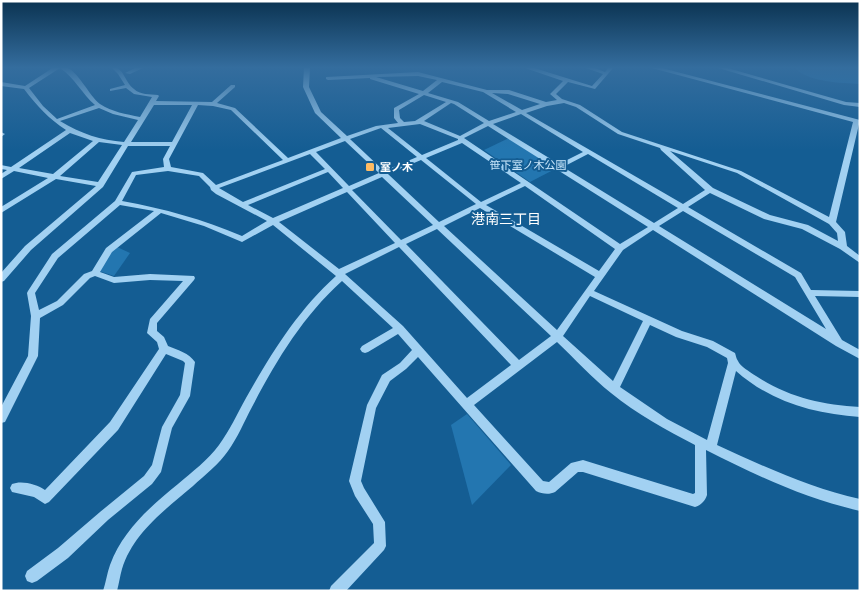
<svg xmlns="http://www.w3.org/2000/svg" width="861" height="592" viewBox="0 0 861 592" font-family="'Asap Condensed','Noto Sans JP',sans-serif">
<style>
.green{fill:#2376b0}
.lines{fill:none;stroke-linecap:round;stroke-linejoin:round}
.minor{fill:#a2d1f2;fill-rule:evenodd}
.poi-dot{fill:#ffbc63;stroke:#145d93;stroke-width:2}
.labels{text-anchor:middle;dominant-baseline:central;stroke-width:4;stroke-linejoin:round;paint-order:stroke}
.far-park-label{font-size:11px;fill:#c9e7fc;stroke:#145d93}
.far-poi-label{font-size:11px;font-weight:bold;fill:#fff;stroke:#145d93;text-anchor:start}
.neighbourhood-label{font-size:14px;fill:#fff;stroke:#145d93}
</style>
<rect width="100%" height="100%" fill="#145d93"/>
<g class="green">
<path d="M 794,67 L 860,67 L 860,84 C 841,83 806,82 794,67 Z"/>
<path d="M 509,138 L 557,168 L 530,182 L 484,150 Z"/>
<path d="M 117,247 L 130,253 L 114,276 L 99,271 L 112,251 Z"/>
<path d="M 467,414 L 511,465 L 472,505 L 451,425 Z"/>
</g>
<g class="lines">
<g class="minor">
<path d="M 54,67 C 57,67 62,67 65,67 C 78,70 89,96 100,104 C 112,112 126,114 140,117 L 152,97 L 134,94 L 126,88 L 110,91 L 110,89 L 125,85 L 118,74 L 111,67 C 125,67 124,82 134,89 C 140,95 150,94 158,95 L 159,96 L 156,101 L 212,102 L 231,85 L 235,85 L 235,87 L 217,103 L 235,108 L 288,158 L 341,138 L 315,113 L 303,87 L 304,67 L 310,67 L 309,87 L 321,112 L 347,136 L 376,126 L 398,123 L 394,118 L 394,108 L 419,94 L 370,79 L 370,78 L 328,80 L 326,79 L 326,77 L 418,72 L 487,90 L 509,90 L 546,102 L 557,100 L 550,94 L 563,81 L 522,67 L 531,67 L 592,86 L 603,74 L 583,67 L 592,67 L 605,72 L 609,67 L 614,67 L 595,89 L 568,82 L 556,94 L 562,99 L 580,105 L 622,132 L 741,171 L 829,217 L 853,122 L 648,67 L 658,67 L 860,120 L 836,222 L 845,232 L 847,246 L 860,256 L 860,263 L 840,249 L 802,229 L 764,219 L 710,193 L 688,207 L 801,273 L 811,290 L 860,291 L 860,297 L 815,296 L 842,340 L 860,350 L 860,359 L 836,346 L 653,230 L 623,250 L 594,291 L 682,331 L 713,341 L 735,353 C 736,356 736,358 738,361 C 740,366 750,372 756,376 C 787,397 822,405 860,407 L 860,417 C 814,414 771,402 736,371 L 717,445 C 763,466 810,488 860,499 L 860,511 C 806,499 755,475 706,450 L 707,495 C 705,501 701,505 695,507 L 583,472 L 578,472 L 555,492 C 549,495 542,494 536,491 L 418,357 L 406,369 L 390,381 L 376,408 L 361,481 L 364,488 L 385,522 L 386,546 L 384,550 L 346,591 L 329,591 L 331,586 L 374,543 L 373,524 L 355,496 L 349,481 L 367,405 L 382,375 L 400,363 L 412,350 L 398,334 L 368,352 L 365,353 L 362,352 L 360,349 L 362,346 L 393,328 L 342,281 C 303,316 276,361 252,407 C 244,422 238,437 228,451 C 219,464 205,475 193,486 C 166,509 133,533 122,569 C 120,576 119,583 117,591 L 103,591 C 106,582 107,573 110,565 C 123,530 150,507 178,484 C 192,472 208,460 219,445 C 230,430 237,414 246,398 C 271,354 297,311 336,276 L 273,225 L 242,242 L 204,226 L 161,213 L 112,252 L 100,272 L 114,277 L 150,274 L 194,276 L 195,278 L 194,280 L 157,323 L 157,331 L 164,337 L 168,346 C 178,350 189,353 195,362 L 190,396 L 172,428 L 161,472 L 152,484 L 108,520 L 68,558 L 37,581 L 32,583 L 27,581 L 25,576 L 27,571 L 58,548 L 100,512 L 144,476 L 152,465 L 162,427 L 180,395 L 185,363 L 183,361 L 166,354 L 118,430 L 49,502 L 45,504 L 34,497 L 12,492 L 10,488 L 12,484 C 21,480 37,484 45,490 L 110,422 L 159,349 L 157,342 L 147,333 L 150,319 L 183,281 L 150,280 L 114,283 L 95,276 L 90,278 L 63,305 L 40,318 L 38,356 L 5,422 L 1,423 L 1,407 L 28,356 L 31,316 L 27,293 L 28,291 L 52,254 L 115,201 L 132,172 L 164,167 L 163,159 L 170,146 L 128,146 L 103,187 L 31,250 L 4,281 L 1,282 L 1,273 L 25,246 L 96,186 L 56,179 L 1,213 L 1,207 L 48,178 L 14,171 L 1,179 L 1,174 L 7,170 L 1,169 L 1,165 L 11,167 L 66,130 C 49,119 37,106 24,89 L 1,86 L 1,82 L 25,86 ZM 60,68 C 75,78 82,94 95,105 L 57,119 L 43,106 L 29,88 ZM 418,76 L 437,80 L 423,91 L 376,77 ZM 442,82 L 483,92 L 516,112 L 489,121 L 458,102 L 428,93 ZM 492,93 L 508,94 L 540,104 L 522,110 ZM 424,95 L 446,102 L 415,121 L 404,122 L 400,118 L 399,110 ZM 451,103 L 454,104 L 484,123 L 460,136 L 424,121 ZM 564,103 L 576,107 L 618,134 L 660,148 L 661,150 L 705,190 L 683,204 L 526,113 L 547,106 ZM 154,105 L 192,105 L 172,142 L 131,142 ZM 198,105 L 213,106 L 231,110 L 283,160 L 216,185 L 203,173 L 171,167 L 169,159 ZM 99,108 L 113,114 L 138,120 L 124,142 C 101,140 81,134 60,121 ZM 521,114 L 583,152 L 559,164 L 493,124 ZM 420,124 L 458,139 L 458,140 L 422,155 L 388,128 ZM 488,126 L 648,227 L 620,244 L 464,138 ZM 381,128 L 417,157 L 384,171 L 350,139 ZM 70,133 L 93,141 L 53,174 L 19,168 ZM 345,141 L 379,173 L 349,186 L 316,152 ZM 99,142 L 122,145 L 98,182 L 60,176 ZM 462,143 L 521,183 L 481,202 L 426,158 ZM 670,151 L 737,173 L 829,224 L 837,233 L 838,241 L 808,225 L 770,215 L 713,188 ZM 310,154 L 325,169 L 243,202 L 219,188 ZM 588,154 L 678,208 L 654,223 L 563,167 ZM 421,160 L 476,204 L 439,222 L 388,174 ZM 168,171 L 199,176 L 210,187 L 211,190 L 216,194 L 267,221 L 242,236 C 202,219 165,209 122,201 L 136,175 ZM 328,172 L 343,188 L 273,218 L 248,205 ZM 382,177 L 433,225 L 401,240 L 352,190 ZM 525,186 L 615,249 L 599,271 L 486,205 ZM 347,192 L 395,243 L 339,269 L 279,222 ZM 120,205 L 154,211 L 106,248 L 92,271 L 84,274 L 57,301 L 39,310 L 35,293 L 58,258 ZM 480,208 L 595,277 L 557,330 L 444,226 ZM 683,211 L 795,277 L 826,329 L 659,226 ZM 437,229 L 551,336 L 519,360 L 406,244 ZM 399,247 L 511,365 L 467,398 L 403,326 L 345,274 ZM 590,296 L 643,321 L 613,381 L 563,336 ZM 650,325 L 676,337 L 707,347 L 727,358 L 728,363 L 707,440 L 667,419 L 620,387 ZM 557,342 C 575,359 592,378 611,393 C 637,414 666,430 695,445 L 695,493 L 693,494 L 583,460 L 571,463 L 549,482 L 543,481 L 474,405 Z"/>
<path d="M 137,67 L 145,67 L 130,74 L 125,73 Z"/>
<path d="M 715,67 L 724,67 L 846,102 L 860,103 L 860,107 L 844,105 Z"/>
<path d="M 1,132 L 5,134 L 1,137 Z"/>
</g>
</g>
<linearGradient id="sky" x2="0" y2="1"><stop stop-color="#0b3351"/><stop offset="0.45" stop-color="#346d9e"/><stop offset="1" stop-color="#346d9e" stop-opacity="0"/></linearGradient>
<rect width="861" height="150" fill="url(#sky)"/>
<rect class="poi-dot" x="365" y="162" width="10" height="10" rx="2.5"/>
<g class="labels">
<g class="far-park-label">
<text x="528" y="165">笹下室ノ木公園</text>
</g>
<g class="far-poi-label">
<text x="380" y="167">室ノ木</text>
</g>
<g class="neighbourhood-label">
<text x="506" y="219">港南三丁目</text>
</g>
</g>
<rect width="861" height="592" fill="none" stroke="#ffffff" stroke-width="5"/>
</svg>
